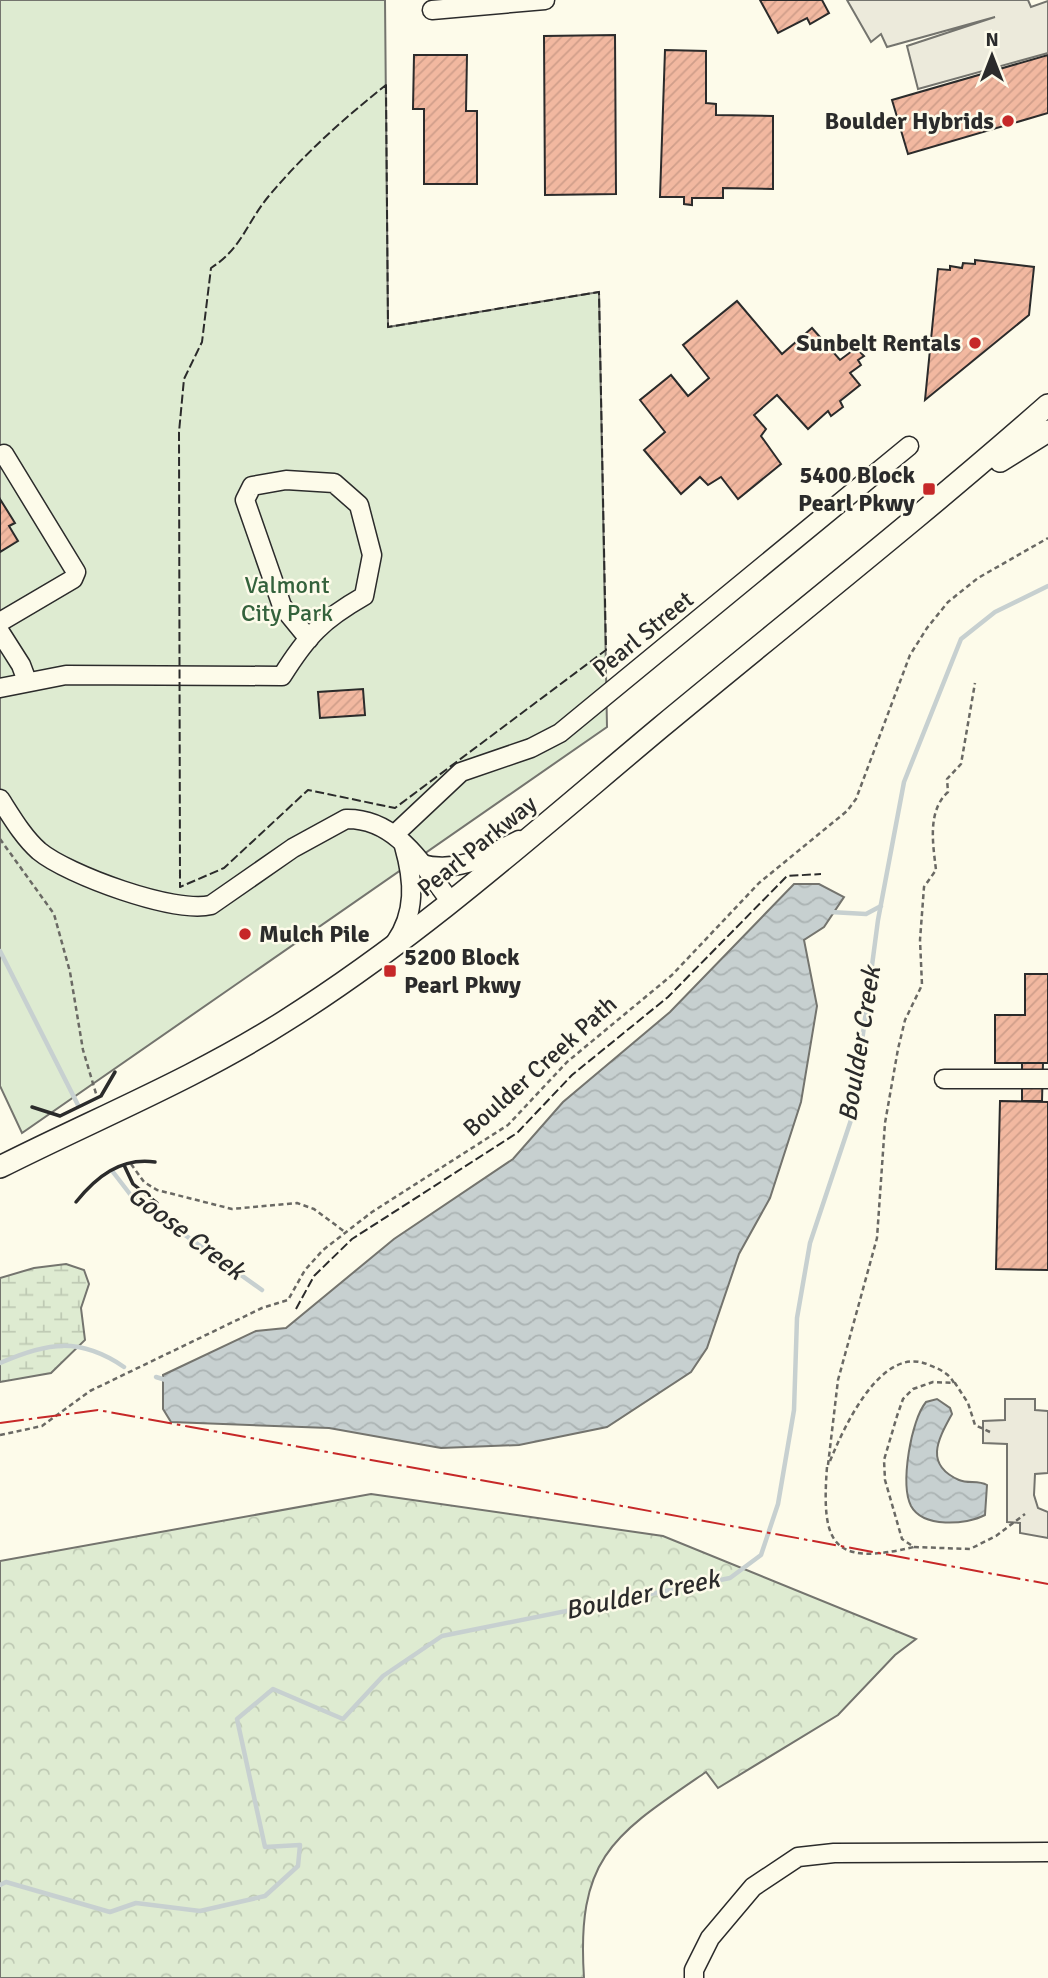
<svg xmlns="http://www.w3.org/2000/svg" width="1048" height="1978" viewBox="0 0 1048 1978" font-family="Signika,sans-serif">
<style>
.forest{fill:url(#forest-crowns);stroke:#74746e;stroke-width:2}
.wetland{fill:url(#wetland-marsh);stroke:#74746e;stroke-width:2}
.park{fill:#deebd1;stroke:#74746e;stroke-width:2}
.parking{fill:#eceadb;stroke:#74746e;stroke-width:2}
.water{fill:url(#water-waves);stroke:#74746e;stroke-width:2}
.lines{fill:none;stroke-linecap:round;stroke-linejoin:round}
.stream{stroke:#c7d0d0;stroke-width:4.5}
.building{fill:url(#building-hatch);stroke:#2b2b2b;stroke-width:2}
.minor-casing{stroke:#2b2b2b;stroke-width:21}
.major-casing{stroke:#2b2b2b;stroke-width:24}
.path{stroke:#6a6964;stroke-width:2.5;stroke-dasharray:5 3.5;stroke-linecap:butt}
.minor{stroke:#fdfbea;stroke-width:18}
.major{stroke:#fdfbea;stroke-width:21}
.fence{stroke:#2b2b2b;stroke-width:2;stroke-dasharray:9 3.5;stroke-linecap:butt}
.wall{stroke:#2b2b2b;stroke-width:3.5}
.power{stroke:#c62828;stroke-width:2;stroke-dasharray:24 5 3.5 5;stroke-linecap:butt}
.poi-dot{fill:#c62828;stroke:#fdfbea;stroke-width:2.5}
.labels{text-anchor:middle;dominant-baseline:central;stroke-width:5;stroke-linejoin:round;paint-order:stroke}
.poi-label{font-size:24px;font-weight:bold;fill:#2b2b2b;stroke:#fdfbea;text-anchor:end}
.park-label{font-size:24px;fill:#34623c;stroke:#fdfbea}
.street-label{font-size:24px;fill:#2b2b2b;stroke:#fdfbea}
.water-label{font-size:26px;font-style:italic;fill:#2b2b2b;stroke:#fdfbea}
</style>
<defs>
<pattern id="forest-crowns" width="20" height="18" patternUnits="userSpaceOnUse" patternTransform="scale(1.75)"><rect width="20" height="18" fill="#deebd1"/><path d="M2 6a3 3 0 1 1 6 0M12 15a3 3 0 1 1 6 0" fill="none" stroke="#bfcab4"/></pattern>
<pattern id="wetland-marsh" width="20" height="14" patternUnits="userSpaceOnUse" patternTransform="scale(1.75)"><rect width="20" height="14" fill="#deebd1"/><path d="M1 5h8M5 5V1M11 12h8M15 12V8" fill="none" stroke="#bfcab4"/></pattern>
<pattern id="water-waves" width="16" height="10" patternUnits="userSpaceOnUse" patternTransform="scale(1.75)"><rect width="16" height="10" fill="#c7d0d0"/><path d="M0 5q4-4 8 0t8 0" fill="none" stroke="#abb3b3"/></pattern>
<pattern id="building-hatch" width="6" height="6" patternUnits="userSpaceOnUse" patternTransform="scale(1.75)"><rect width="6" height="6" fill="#f2b8a0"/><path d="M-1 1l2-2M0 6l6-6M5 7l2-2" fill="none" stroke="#d09e8a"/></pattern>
</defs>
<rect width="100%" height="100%" fill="#fdfbea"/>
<path class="forest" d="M 371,1494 L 663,1536 L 916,1639 L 895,1655 L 838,1715 L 718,1788 L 706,1772 C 614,1835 576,1856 584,1978 L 0,1978 L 0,1561 Z"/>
<path class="wetland" d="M 66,1264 L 84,1270 L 89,1284 L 81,1308 L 85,1340 L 51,1373 L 0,1382 L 0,1278 L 34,1268 Z"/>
<path class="park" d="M 0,0 L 385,0 L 388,327 L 599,292 L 607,727 L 22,1133 L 0,1086 Z"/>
<g class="parking">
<path d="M 847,0 L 1028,0 L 1031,7 L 1048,1 L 1048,53 L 918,89 L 907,46 L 995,17 L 887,47 L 881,34 L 871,42 Z"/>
<path d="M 1005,1399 L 1035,1399 L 1035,1410 L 1048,1411 L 1048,1473 L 1035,1474 L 1034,1495 L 1038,1508 L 1048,1512 L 1048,1538 L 1020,1533 L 1020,1523 L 1007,1522 L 1007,1444 L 983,1443 L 983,1421 L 1005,1420 Z"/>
</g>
<g class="water">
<path d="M 794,884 L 819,884 L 844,897 L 824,927 L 804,940 L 817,1006 L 801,1102 L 770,1198 L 739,1254 L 707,1348 L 691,1372 L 607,1427 L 519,1445 L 441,1448 L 329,1428 L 171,1422 L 163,1409 L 163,1375 L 256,1331 L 286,1328 L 394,1239 L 513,1159 L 563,1102 L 670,1012 Z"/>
<path d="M 937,1399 L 950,1408 L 952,1414 C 939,1438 923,1464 959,1480 C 968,1484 978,1480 987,1485 L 985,1515 C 966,1525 923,1528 911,1506 C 900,1484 911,1420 926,1402 Z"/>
</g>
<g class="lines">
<g class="stream">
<path d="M 830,912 L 866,914 L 881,906"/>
<path d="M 0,951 L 78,1105"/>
<path d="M 113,1172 L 133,1198 L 262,1290"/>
<path d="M 0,1363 C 47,1342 80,1337 124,1367"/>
<path d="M 156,1377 L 169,1381"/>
<path d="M 0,1885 L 6,1882 L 110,1912 L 136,1903 L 200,1911 L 265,1896 L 298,1866 L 300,1845 L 265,1847 L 237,1719 L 273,1689 L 343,1719 L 383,1676 L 442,1636 L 730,1578 L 761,1555 L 778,1504 L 794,1410 L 797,1318 L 810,1243 L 852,1117 L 878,920 L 904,782 L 961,639 L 995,612 L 1048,586"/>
</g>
</g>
<g class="building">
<path d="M 760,0 L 822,0 L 829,13 L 810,24 L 807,18 L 778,33 Z"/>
<path d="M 615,35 L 616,194 L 545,195 L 544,36 Z"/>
<path d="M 665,50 L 706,51 L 706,103 L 716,104 L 716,115 L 773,116 L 773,189 L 723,188 L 723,198 L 692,198 L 692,205 L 684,204 L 684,197 L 660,197 Z"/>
<path d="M 414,55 L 467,55 L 466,111 L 477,111 L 477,184 L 424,184 L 424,109 L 413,109 Z"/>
<path d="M 1048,55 L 1048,113 L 908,154 L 892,100 Z"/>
<path d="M 975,260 L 1034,267 L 1029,315 L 925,400 L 938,269 L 950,270 L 950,266 L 962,268 L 963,263 L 975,264 Z"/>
<path d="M 737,301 L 782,354 L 812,328 L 840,360 L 856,348 L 864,356 L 858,360 L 861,365 L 850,373 L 860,385 L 840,401 L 843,407 L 831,416 L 828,411 L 808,429 L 777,395 L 754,415 L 766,429 L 761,436 L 781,464 L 738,499 L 721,477 L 708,485 L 700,477 L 681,494 L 644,450 L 665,432 L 640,400 L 671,375 L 688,396 L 709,378 L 683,345 Z"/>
<path d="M 0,499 L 15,523 L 9,526 L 18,541 L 0,552 Z"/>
<path d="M 363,689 L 365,715 L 320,718 L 318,692 Z"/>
<path d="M 1025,974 L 1048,974 L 1048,1063 L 995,1063 L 995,1015 L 1025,1015 Z"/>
<path d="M 1022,1063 L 1043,1063 L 1042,1101 L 1022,1101 Z"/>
<path d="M 1000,1101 L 1048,1102 L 1048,1270 L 996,1269 Z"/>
</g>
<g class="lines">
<g class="minor-casing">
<g id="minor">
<path d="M 432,10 L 545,0"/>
<path d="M 0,622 L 73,579 L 76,572 L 4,454"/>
<path d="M 0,632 L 21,665 L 27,681"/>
<path d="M 0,688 L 66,675 L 282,676 C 307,636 322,620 364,596 L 372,555 L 359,505 L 334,483 L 286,480 L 252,486 L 245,500 L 282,606 L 309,639"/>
<path d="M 0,799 C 11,816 23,837 39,851 C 68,875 175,914 211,905 L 293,848 L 346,819 C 397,818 423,866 451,902"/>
<path d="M 395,834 L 461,772 L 531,748 L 560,733 L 909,446"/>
<path d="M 421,864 C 458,874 487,856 519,840"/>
<path d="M 395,943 C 416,913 414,881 404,846"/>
<path d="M 944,1079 L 1048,1079"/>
<path d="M 694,1978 L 694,1970 L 710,1938 L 753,1887 L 798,1857 L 834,1853 L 1048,1852"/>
</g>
</g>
<g class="major-casing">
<g id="major">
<path d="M 1000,461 L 1048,431"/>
<path d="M 0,1167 C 95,1119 196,1078 285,1021 C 420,936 539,829 661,727 C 790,620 922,516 1048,405"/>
</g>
</g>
<g class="path">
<path d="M 0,839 L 54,914 L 70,972 L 83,1050 L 97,1097"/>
<path d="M 131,1164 L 144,1182 L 157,1190 L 232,1209 L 297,1203 L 314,1209 L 345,1232"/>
<path d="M 990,1432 L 975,1425 L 968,1403 L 955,1383 L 933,1382 L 913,1389 L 903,1399 L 897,1416 L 884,1460 L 885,1480 L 902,1539 L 914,1547 L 970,1549 L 996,1536 L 1025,1514"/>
<path d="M 0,1435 L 42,1426 L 90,1391 L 262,1308 L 288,1300 L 305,1270 L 323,1250 L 372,1212 L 508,1125 L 567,1062 L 672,975 L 759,883 L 847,811 L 856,799 L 910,655 L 927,628 L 948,602 L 978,578 L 1048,538"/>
<path d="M 830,1461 C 844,1427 882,1343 929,1365 C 939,1369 949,1373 954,1383"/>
<path d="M 828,1465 L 838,1380 L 877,1238 L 885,1123 L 898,1049 L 905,1020 L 922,985 L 920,940 L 924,887 L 936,870 C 933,844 927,811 948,792 L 947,779 L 961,764 L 975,683"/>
<path d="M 827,1467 C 821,1546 833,1566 914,1547"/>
</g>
<use href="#minor" class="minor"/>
<use href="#major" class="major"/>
<g class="fence">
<path d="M 386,85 L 388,327 L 599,292 L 606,650 L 395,808 L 308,790 L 224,868 L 180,887 L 179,432 L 184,379 L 202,342 L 211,268 C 242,248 246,224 268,197 C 303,155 343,119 386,85 Z"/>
<path d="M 296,1309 L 314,1276 L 352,1239 L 517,1133 L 572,1075 L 668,997 L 787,876 L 821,874"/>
</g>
<g class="wall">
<path d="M 32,1107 L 60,1116 L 101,1096 L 115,1072"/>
<path d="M 124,1165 L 133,1184 L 157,1203"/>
<path d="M 76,1202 C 96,1177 121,1157 155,1162"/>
</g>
<path class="power" d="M 0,1423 L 98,1410 L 1048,1584"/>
</g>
<g class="poi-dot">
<circle cx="1008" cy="121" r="7"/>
<circle cx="975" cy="343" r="7"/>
<rect x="922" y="482" width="14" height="14" rx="3.5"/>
<circle cx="245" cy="934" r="7"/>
<rect x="383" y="964" width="14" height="14" rx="3.5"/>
</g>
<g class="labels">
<g class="poi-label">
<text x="994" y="121">Boulder Hybrids</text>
<text x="961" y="343">Sunbelt Rentals</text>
<text x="915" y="475">5400 Block<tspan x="915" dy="28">Pearl Pkwy</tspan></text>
<text x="259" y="934" text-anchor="start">Mulch Pile</text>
<text x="404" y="957" text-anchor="start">5200 Block<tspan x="404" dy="28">Pearl Pkwy</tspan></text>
</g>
<g class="park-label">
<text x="287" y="585">Valmont<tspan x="287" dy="28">City Park</tspan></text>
</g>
<g class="street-label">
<text transform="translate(643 634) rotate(-39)">Pearl Street</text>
<text transform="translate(477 846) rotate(-39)">Pearl Parkway</text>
<text transform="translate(540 1066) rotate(-42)">Boulder Creek Path</text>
</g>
<g class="water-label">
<text transform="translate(860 1044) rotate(-81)">Boulder Creek</text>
<text transform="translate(186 1233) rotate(37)">Goose Creek</text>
<text transform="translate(642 1595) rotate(-12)">Boulder Creek</text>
</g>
</g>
<g transform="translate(992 56)" stroke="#fdfbea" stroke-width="5" paint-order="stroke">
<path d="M0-5L12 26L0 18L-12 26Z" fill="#2b2b2b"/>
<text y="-10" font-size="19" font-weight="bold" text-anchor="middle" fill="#2b2b2b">N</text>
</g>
</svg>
